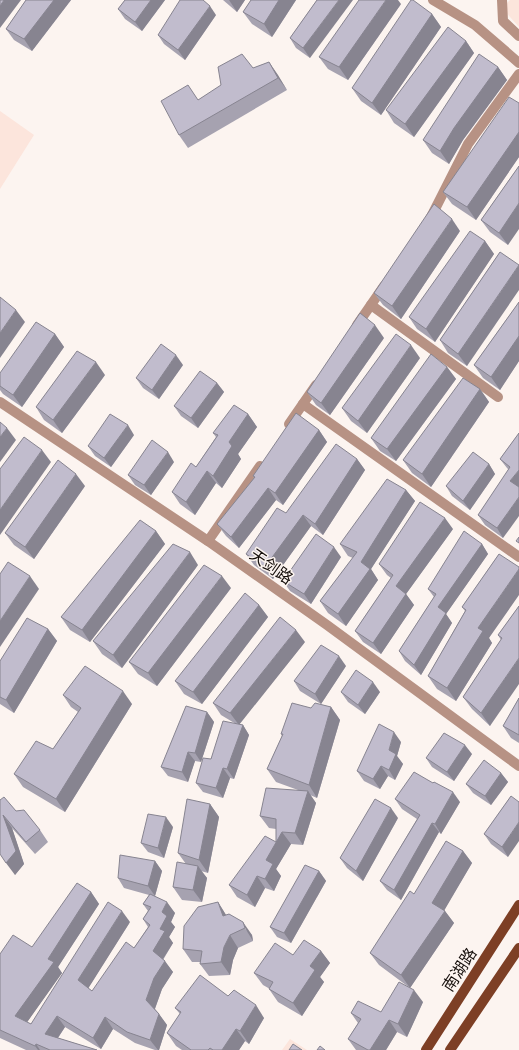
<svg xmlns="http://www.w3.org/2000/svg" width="519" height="1050" viewBox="0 0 519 1050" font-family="'Alegreya Sans','Noto Sans SC',sans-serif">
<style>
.built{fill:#fce5dc}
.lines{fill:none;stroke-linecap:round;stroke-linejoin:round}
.minor{stroke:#b79284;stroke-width:10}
.major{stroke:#7d3f25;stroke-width:10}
.wall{fill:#a6a2b0}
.shaded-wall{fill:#878490}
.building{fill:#c1bccd;stroke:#878490}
.labels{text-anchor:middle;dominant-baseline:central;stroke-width:3;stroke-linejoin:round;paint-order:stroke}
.street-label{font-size:16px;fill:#140d0a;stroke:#fcf4f0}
</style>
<rect width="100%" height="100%" fill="#fcf4f0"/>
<g class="built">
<path d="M 510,0 L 519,0 L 519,27 L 502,8 Z"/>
<path d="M 0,111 L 34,135 L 0,189 Z"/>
<path d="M 290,1039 L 307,1050 L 282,1050 Z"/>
</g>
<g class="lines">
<g class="minor">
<path d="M 433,0 L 475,25 L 519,63"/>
<path d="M 502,0 L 503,21 L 519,36"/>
<path d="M 431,217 L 468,144 L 519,74"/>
<path d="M 371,305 L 498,397"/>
<path d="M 357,325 L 384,286"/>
<path d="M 0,402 L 208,541 L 327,625 L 519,766"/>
<path d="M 303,404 L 519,557"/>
<path d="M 289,424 L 316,385"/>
<path d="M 208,541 L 260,466"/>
</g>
<g class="major">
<path d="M 426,1050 L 519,905"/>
<path d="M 450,1050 L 519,948"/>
</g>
</g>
<g class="wall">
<path d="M 26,0 L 71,0 L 32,51 L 14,40 L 6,29 Z"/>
<path d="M 125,0 L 165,0 L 142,31 L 125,19 L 118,9 Z"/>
<path d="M 223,0 L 245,0 L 237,12 Z"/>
<path d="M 251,0 L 296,0 L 272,37 L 252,24 L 243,12 Z"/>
<path d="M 317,0 L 310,58 L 296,48 L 290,38 Z"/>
<path d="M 401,4 L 348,80 L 328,69 L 319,57 Z"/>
<path d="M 432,14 L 441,27 L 381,115 L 361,101 L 352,88 Z"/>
<path d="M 216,15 L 185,60 L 164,44 L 158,35 Z"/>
<path d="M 466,41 L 474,53 L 414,137 L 394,123 L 386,110 Z"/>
<path d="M 269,62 L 287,90 L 188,148 L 179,135 L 198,100 L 253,68 Z"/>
<path d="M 498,67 L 507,80 L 463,140 L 449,164 L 432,153 L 423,140 Z"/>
<path d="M 519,103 L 519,157 L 476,220 L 452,204 L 443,192 Z"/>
<path d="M 519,166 L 508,245 L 490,232 L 481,220 Z"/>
<path d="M 460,231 L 401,319 L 383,305 L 374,293 Z"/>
<path d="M 485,241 L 494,254 L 435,342 L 417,329 L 409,317 Z"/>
<path d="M 500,252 L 467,366 L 448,353 L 440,340 Z"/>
<path d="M 519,302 L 519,361 L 500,390 L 483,378 L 474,365 Z"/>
<path d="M 55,334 L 64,347 L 22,407 L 3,394 L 0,390 L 0,373 Z"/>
<path d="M 384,338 L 330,415 L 316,405 L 307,392 Z"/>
<path d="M 420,358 L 367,433 L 351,421 L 342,408 Z"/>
<path d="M 183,365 L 159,399 L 143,388 L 136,378 Z"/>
<path d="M 447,367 L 456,379 L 396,461 L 380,451 L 371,438 Z"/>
<path d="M 105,375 L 62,433 L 44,420 L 36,407 Z"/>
<path d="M 217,383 L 224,392 L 198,428 L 181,416 L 174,406 Z"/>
<path d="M 480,389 L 489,402 L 431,487 L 412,473 L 403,460 Z"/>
<path d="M 248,414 L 257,427 L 238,454 L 241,459 L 222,488 L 216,483 L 195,515 L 180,504 L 172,492 L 196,467 L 216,437 L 213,433 Z"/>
<path d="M 319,430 L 327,442 L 283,505 L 276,500 L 239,548 L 226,536 L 217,524 L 254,478 L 253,476 Z"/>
<path d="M 519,433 L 503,538 L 485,525 L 478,515 L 509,470 L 507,468 L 500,459 Z"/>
<path d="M 134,435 L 111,467 L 95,456 L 88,446 Z"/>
<path d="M 357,459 L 365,470 L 323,535 L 311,526 L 273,579 L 254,565 L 246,554 L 286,513 Z"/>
<path d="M 174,462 L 151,495 L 135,485 L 128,475 Z"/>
<path d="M 489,464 L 495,474 L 470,510 L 452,496 L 446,486 Z"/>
<path d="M 85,486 L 34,559 L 14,545 L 5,533 Z"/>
<path d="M 406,490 L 415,501 L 371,569 L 378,580 L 346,626 L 328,613 L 320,601 L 353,558 L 348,556 L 340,544 Z"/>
<path d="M 453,529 L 406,594 L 414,605 L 381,654 L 363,642 L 355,631 L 391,578 L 387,575 L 379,564 Z"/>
<path d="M 156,531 L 165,544 L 90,642 L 70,630 L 61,617 Z"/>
<path d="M 482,544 L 488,554 L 446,614 L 452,623 L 421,675 L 405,661 L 399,651 L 434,597 L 428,589 Z"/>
<path d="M 499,554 L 489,638 L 492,643 L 456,701 L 437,689 L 428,676 L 465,611 L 462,607 Z"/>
<path d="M 341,557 L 311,604 L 290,591 L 283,581 Z"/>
<path d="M 198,565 L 122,668 L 102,654 L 93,641 Z"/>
<path d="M 231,588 L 157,686 L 138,674 L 129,662 Z"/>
<path d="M 259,605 L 268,617 L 202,704 L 184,694 L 175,681 Z"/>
<path d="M 519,606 L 490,726 L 472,709 L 463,697 L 501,640 L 498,635 Z"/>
<path d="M 48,629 L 57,641 L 14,713 L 0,704 L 0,661 Z"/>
<path d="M 305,642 L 239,724 L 243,725 L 249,735 L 234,779 L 230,778 L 223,798 L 203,792 L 196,783 L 211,759 L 236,724 L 221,715 L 213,703 Z"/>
<path d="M 346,666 L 321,704 L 300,691 L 294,681 Z"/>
<path d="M 341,692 L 380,692 L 365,714 L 348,702 Z"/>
<path d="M 63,695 L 132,704 L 65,812 L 23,787 L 14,774 L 53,749 L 78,712 L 71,707 Z"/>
<path d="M 519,698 L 519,743 L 511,738 L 503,726 Z"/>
<path d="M 331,707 L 340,720 L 317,798 L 310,795 L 316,803 L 303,845 L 291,844 L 276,869 L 281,876 L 274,891 L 265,888 L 255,907 L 237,897 L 229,885 L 276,842 L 276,829 L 269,828 L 260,816 L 298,790 L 276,782 L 267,769 L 282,736 L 281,734 L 311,708 Z"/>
<path d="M 207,712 L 214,722 L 201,762 L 195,761 L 188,782 L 168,776 L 161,767 Z"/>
<path d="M 401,742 L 397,756 L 403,764 L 395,780 L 388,776 L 380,789 L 364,781 L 357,771 Z"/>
<path d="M 472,754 L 454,781 L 432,767 L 426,758 Z"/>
<path d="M 501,773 L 508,782 L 491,805 L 473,793 L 466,784 Z"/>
<path d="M 511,796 L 508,857 L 491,844 L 484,834 Z"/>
<path d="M 395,799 L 460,802 L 441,834 L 439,832 L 401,900 L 387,890 L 380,881 L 417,819 L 402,809 Z"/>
<path d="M 0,800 L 16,811 L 40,830 L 48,842 L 35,854 L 12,828 L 24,864 L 15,875 Z"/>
<path d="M 210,804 L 219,817 L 208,873 L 201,871 L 207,878 L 202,902 L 182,900 L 173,887 L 186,864 L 178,853 Z"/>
<path d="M 398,818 L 363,881 L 347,868 L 340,858 Z"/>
<path d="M 173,827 L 164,858 L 148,852 L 141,843 Z"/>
<path d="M 463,851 L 472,863 L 444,910 L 454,923 L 410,988 L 379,965 L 370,953 L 414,894 Z"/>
<path d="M 155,861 L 162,871 L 155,896 L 175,913 L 171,922 L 175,927 L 169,937 L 173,943 L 163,960 L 173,972 L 162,989 L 155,1009 L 159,1014 L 167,1025 L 159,1050 L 155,1050 L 135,1043 L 113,1029 L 101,1049 L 65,1027 L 58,1038 L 97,1050 L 26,1050 L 0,1038 L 0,954 L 32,947 L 91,892 L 99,904 L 58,967 L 62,973 L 27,1022 L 31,1024 L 130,922 L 88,988 L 92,991 L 134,948 L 148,927 L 143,919 L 148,911 L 143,904 L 149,895 L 124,888 L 118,878 Z"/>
<path d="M 319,871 L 326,881 L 291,943 L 277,937 L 270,927 Z"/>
<path d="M 218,902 L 226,915 L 229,914 L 252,935 L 253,941 L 238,948 L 233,960 L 230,975 L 209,976 L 200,964 L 200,962 L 192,962 L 183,949 Z"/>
<path d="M 321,951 L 330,963 L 320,977 L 324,982 L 302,1016 L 278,1002 L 269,989 L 270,989 L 263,985 L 254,973 L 293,955 Z"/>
<path d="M 228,996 L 264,1018 L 249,1044 L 245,1041 L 239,1050 L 182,1050 L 176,1046 L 167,1033 L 180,1014 L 175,1008 Z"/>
<path d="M 423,1002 L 407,1037 L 397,1032 L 386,1050 L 356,1050 L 348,1039 L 358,1023 L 351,1013 L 381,1012 Z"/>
</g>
<g class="shaded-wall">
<path d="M 4,0 L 21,0 L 0,28 L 0,6 Z"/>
<path d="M 54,0 L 71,0 L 32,51 L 24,39 Z"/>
<path d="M 151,0 L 165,0 L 142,31 L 135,22 Z"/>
<path d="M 229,0 L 245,0 L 237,12 Z"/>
<path d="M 279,0 L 296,0 L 272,37 L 264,24 Z"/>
<path d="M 339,0 L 353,0 L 310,58 L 303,48 Z"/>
<path d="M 386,0 L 398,0 L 401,4 L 348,80 L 339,67 Z"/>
<path d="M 210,6 L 216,15 L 185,60 L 178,50 Z"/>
<path d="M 432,14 L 441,27 L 381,115 L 372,103 Z"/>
<path d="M 466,41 L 474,53 L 414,137 L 405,124 Z"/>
<path d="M 269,62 L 278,75 L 287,90 L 278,78 Z"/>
<path d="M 498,67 L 507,80 L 463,140 L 449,164 L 440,151 L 454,128 Z"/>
<path d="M 519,132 L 519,157 L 476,220 L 467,207 Z"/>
<path d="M 519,203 L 519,229 L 508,245 L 499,233 Z"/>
<path d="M 452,219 L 460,231 L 401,319 L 392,306 Z"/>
<path d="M 485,241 L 494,254 L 435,342 L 426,329 Z"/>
<path d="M 519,265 L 519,290 L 467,366 L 458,354 Z"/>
<path d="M 16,310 L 25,322 L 0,358 L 0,333 Z"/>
<path d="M 375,325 L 384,338 L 330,415 L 321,403 Z"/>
<path d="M 55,334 L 64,347 L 22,407 L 13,395 Z"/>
<path d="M 519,336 L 519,361 L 500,390 L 491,377 Z"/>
<path d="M 411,345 L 420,358 L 367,433 L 358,421 Z"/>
<path d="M 176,355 L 183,365 L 159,399 L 152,390 Z"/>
<path d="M 96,362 L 105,375 L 62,433 L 53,420 Z"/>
<path d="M 447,367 L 456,379 L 396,461 L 387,449 Z"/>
<path d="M 217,383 L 224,392 L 198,428 L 191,418 Z"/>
<path d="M 480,389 L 489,402 L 431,487 L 422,474 Z"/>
<path d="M 248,414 L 257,427 L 238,454 L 241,459 L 222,488 L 213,476 L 229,442 Z"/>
<path d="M 128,425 L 134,435 L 111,467 L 104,458 Z"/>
<path d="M 7,428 L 16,440 L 0,462 L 0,437 Z"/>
<path d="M 319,430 L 327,442 L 283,505 L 275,493 Z"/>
<path d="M 42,450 L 51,462 L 0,535 L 0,510 Z"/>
<path d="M 168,452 L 174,462 L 151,495 L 144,485 Z"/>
<path d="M 357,459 L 365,470 L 323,535 L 315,524 Z"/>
<path d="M 489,464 L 495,474 L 470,510 L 463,501 Z"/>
<path d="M 519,470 L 519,489 L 510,481 Z"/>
<path d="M 207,471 L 216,483 L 195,515 L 186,502 Z"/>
<path d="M 76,474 L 85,486 L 34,559 L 25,547 Z"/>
<path d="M 268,488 L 276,500 L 239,548 L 231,537 Z"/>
<path d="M 406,490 L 415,501 L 371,569 L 378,580 L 346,626 L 338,614 L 361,562 Z"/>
<path d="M 519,497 L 519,516 L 503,538 L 497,528 Z"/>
<path d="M 303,515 L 311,526 L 273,579 L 265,567 Z"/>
<path d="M 445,518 L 453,529 L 406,594 L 414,605 L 381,654 L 373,643 L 396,586 Z"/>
<path d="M 156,531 L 165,544 L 90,642 L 82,630 Z"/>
<path d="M 482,544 L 488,554 L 446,614 L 452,623 L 421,675 L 414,665 L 438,607 Z"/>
<path d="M 334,547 L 341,557 L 311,604 L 304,594 Z"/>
<path d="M 190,552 L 198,565 L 122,668 L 113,655 Z"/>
<path d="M 519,569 L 519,595 L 489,638 L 492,643 L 456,701 L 447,688 L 478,628 Z"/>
<path d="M 30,576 L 39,589 L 0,647 L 0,621 Z"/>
<path d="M 222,576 L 231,588 L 157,686 L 148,673 Z"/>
<path d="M 259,605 L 268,617 L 202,704 L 193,692 Z"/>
<path d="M 48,629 L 57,641 L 14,713 L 6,700 Z"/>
<path d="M 296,630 L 305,642 L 239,725 L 230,713 Z"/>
<path d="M 339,656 L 346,666 L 321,704 L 315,694 Z"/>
<path d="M 519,658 L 519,684 L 490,726 L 481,713 Z"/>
<path d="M 373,682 L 380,692 L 365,714 L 358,705 Z"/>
<path d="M 123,691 L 132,704 L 65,812 L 56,799 Z"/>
<path d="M 331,707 L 340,720 L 317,798 L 309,785 Z"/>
<path d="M 207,712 L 214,722 L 201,762 L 195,753 Z"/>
<path d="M 243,725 L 249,735 L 234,779 L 227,769 Z"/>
<path d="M 394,732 L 401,742 L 397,756 L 403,764 L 395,780 L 389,770 L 389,750 Z"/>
<path d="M 465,745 L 472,754 L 454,781 L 447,772 Z"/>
<path d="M 188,752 L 195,761 L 188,782 L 182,772 Z"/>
<path d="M 381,766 L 388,776 L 380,789 L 373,779 Z"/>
<path d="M 223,768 L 230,778 L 223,798 L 216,788 Z"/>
<path d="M 501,773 L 508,782 L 491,805 L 485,796 Z"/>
<path d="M 308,791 L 316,803 L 303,845 L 295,833 Z"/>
<path d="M 453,792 L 460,802 L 441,834 L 435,824 Z"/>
<path d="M 210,804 L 219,817 L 208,873 L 199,860 Z"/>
<path d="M 391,808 L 398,818 L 363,881 L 356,871 Z"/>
<path d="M 3,815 L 12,828 L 24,864 L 15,875 L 6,863 Z"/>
<path d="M 166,817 L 173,827 L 164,858 L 158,848 Z"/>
<path d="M 519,822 L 519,841 L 508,857 L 502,847 Z"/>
<path d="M 432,823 L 439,832 L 401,900 L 394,890 Z"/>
<path d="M 282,832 L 291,844 L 276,869 L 281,876 L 274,891 L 265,879 L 266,860 Z"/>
<path d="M 463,851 L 472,863 L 441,916 L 432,903 Z"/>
<path d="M 155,861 L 162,871 L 155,896 L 148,886 Z"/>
<path d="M 198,866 L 207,878 L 202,902 L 193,890 Z"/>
<path d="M 319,871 L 326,881 L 291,943 L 284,933 Z"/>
<path d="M 257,876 L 265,888 L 255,907 L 247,895 Z"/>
<path d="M 91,892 L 99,904 L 58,967 L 62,973 L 23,1028 L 15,1016 L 48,959 Z"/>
<path d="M 167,902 L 175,913 L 171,922 L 175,927 L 169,937 L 173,943 L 161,962 L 153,951 L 160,929 L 162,912 Z"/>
<path d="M 218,902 L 226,915 L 223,916 Z"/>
<path d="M 122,911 L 130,922 L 86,992 L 78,980 Z"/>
<path d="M 445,911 L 454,923 L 410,988 L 401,975 Z"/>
<path d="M 243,922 L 252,935 L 253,941 L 245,928 Z"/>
<path d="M 230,935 L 238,948 L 233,960 L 230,975 L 221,962 L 224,947 Z"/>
<path d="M 321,951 L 330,963 L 320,977 L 324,982 L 302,1016 L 293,1003 L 310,966 Z"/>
<path d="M 165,961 L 173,972 L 162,989 L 154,1011 L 146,1000 L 154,978 Z"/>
<path d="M 414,990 L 423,1002 L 407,1037 L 398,1024 Z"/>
<path d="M 256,1005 L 264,1018 L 249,1044 L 240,1031 Z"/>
<path d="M 159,1014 L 167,1025 L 159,1050 L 158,1050 L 150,1040 Z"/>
<path d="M 57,1016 L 65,1027 L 53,1045 L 45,1034 Z"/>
<path d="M 105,1017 L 113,1029 L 101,1049 L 93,1038 Z"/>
<path d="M 389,1020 L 397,1032 L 386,1050 L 370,1050 Z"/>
<path d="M 236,1029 L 245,1041 L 239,1050 L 222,1050 Z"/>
<path d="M 36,1044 L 40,1050 L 38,1050 L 35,1046 Z"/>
</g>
<g class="building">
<path d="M 0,0 L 4,0 L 0,6 Z"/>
<path d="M 26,0 L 54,0 L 24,39 L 6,29 Z"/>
<path d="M 125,0 L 151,0 L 135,22 L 118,9 Z"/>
<path d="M 180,0 L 203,0 L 210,6 L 178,50 L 158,35 Z"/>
<path d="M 251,0 L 279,0 L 264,24 L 243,12 Z"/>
<path d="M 317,0 L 339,0 L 303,48 L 290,38 Z"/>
<path d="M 359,0 L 386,0 L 339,67 L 319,57 Z"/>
<path d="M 411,0 L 413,0 L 432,14 L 372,103 L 352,88 Z"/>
<path d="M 448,27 L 466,41 L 405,124 L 386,110 Z"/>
<path d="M 242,54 L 253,68 L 269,62 L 278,78 L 179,135 L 161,101 L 188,85 L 198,100 L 221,85 L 218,67 Z"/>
<path d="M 479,54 L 498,67 L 454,128 L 440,151 L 423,140 Z"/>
<path d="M 509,97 L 519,103 L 519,132 L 467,207 L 443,192 Z"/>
<path d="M 519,166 L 519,203 L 499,233 L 481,220 Z"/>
<path d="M 434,204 L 452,219 L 392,306 L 374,293 Z"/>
<path d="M 470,231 L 485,241 L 426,329 L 409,317 Z"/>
<path d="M 500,252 L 519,265 L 458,354 L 440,340 Z"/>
<path d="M 0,297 L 16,310 L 0,333 Z"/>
<path d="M 519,302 L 519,336 L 491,377 L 474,365 Z"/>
<path d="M 360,313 L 375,325 L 321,403 L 307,392 Z"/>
<path d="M 36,322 L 55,334 L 13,395 L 0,386 L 0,373 Z"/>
<path d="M 396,334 L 411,345 L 358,421 L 342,408 Z"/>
<path d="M 161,344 L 176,355 L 152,390 L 136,378 Z"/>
<path d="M 77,351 L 96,362 L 53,420 L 36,407 Z"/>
<path d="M 431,354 L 447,367 L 387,449 L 371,438 Z"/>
<path d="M 200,371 L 217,383 L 191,418 L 174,406 Z"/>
<path d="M 463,378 L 480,389 L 422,474 L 403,460 Z"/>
<path d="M 234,405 L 248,414 L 229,442 L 232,446 L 213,476 L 207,471 L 186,502 L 172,492 L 191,463 L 196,467 L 218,435 L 213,433 Z"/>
<path d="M 296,413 L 319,430 L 275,493 L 268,488 L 231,537 L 217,524 L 255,477 L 253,476 Z"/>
<path d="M 110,414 L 128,425 L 104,458 L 88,446 Z"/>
<path d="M 0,422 L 7,428 L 0,437 Z"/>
<path d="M 519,433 L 519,470 L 510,481 L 519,487 L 519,497 L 497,528 L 478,515 L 510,467 L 500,459 Z"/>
<path d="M 24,437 L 42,450 L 0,510 L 0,469 Z"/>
<path d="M 152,440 L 168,452 L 144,485 L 128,475 Z"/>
<path d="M 336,444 L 357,459 L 315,524 L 303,515 L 265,567 L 246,554 L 277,508 L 286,513 Z"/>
<path d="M 473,452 L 489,464 L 463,501 L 446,486 Z"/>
<path d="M 58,460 L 76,474 L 25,547 L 5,533 Z"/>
<path d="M 387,479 L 406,490 L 361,562 L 370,569 L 338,614 L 320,601 L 357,552 L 340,544 Z"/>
<path d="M 420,502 L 445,518 L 396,586 L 406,594 L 373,643 L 355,631 L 393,575 L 379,564 Z"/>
<path d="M 140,520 L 156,531 L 82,630 L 61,617 Z"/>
<path d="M 464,531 L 482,544 L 438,607 L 446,613 L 414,665 L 399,651 L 436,594 L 428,589 Z"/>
<path d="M 316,534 L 334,547 L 304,594 L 283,581 Z"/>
<path d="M 519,537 L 519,543 L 516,541 Z"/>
<path d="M 173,544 L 190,552 L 113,655 L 93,641 Z"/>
<path d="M 499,554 L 519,567 L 519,569 L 478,628 L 483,631 L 447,688 L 428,676 L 466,610 L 462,607 Z"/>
<path d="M 8,562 L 30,576 L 0,621 L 0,574 Z"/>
<path d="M 204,565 L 222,576 L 148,673 L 129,662 Z"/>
<path d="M 245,593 L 259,605 L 193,692 L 175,681 Z"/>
<path d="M 519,606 L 519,658 L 481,713 L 463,697 L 502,638 L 498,635 Z"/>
<path d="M 280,617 L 296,630 L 230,713 L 213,703 Z"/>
<path d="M 27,618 L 48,629 L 6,700 L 0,697 L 0,661 Z"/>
<path d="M 321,645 L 339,656 L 315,694 L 294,681 Z"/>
<path d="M 85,666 L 123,691 L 56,799 L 14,774 L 36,741 L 53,749 L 81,708 L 63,695 Z"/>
<path d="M 356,670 L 373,682 L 358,705 L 341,692 Z"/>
<path d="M 519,698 L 519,735 L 503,726 Z"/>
<path d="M 292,703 L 311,708 L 315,703 L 331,707 L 309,785 L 267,769 L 283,734 L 281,734 Z"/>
<path d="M 186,706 L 207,712 L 195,753 L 188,752 L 182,772 L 161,767 Z"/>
<path d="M 223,721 L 243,725 L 227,769 L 223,768 L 216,788 L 196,783 L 203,758 L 211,759 Z"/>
<path d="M 379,724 L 394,732 L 389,750 L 396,754 L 389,770 L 381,766 L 373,779 L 357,771 Z"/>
<path d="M 444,733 L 465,745 L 447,772 L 426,758 Z"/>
<path d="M 484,760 L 501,773 L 485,796 L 466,784 Z"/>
<path d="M 414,772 L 433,783 L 434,782 L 453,792 L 435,824 L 432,823 L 394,890 L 380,881 L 420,815 L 395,799 Z"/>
<path d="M 266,788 L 308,791 L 295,833 L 282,832 L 266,860 L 273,864 L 265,879 L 257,876 L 247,895 L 229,885 L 265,836 L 276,842 L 276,819 L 260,816 Z"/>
<path d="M 511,796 L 519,802 L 519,822 L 502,847 L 484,834 Z"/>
<path d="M 4,797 L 16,811 L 24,810 L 40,830 L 26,842 L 3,815 L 16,851 L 6,863 L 0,854 L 0,800 Z"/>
<path d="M 187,799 L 210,804 L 199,860 L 178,853 Z"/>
<path d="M 375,799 L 391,808 L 356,871 L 340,858 Z"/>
<path d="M 148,814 L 166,817 L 158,848 L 141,843 Z"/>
<path d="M 446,841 L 463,851 L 432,903 L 445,911 L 401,975 L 370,953 L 410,891 L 414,894 Z"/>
<path d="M 120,855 L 155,861 L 148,886 L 118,878 Z"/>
<path d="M 177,862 L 198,866 L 193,890 L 173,887 Z"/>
<path d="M 305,865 L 319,871 L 284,933 L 270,927 Z"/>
<path d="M 77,883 L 91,892 L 48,959 L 54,962 L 15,1016 L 31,1024 L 108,902 L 122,911 L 78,980 L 92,991 L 126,942 L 134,948 L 150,925 L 143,919 L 151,907 L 143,904 L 150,894 L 167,902 L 162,912 L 167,916 L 160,929 L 165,931 L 153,951 L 165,961 L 154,978 L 146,1000 L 159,1014 L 150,1040 L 127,1032 L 105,1017 L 93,1038 L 57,1016 L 45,1034 L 97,1050 L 50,1050 L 36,1044 L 35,1046 L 0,1030 L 0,954 L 13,935 L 32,947 Z"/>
<path d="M 218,902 L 223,916 L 229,914 L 243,922 L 245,928 L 230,935 L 224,947 L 221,962 L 200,964 L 202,951 L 183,949 L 184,926 L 198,907 Z"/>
<path d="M 304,940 L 321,951 L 310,966 L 315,970 L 293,1003 L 269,989 L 273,982 L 254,973 L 275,943 L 293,955 Z"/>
<path d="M 200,975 L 228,996 L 234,990 L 256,1005 L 240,1031 L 236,1029 L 222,1050 L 213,1050 L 210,1048 L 208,1050 L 191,1050 L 167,1033 L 181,1012 L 175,1008 Z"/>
<path d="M 399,982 L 414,990 L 398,1024 L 389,1020 L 370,1050 L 368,1050 L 348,1039 L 361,1019 L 351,1013 L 358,1001 L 381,1012 Z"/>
<path d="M 293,1044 L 302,1050 L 289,1050 Z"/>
<path d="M 320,1046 L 325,1050 L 317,1050 Z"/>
</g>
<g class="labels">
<g class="street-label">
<text transform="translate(271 567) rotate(35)">天剑路</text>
<text transform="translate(460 970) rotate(-57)">南湖路</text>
</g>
</g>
</svg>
